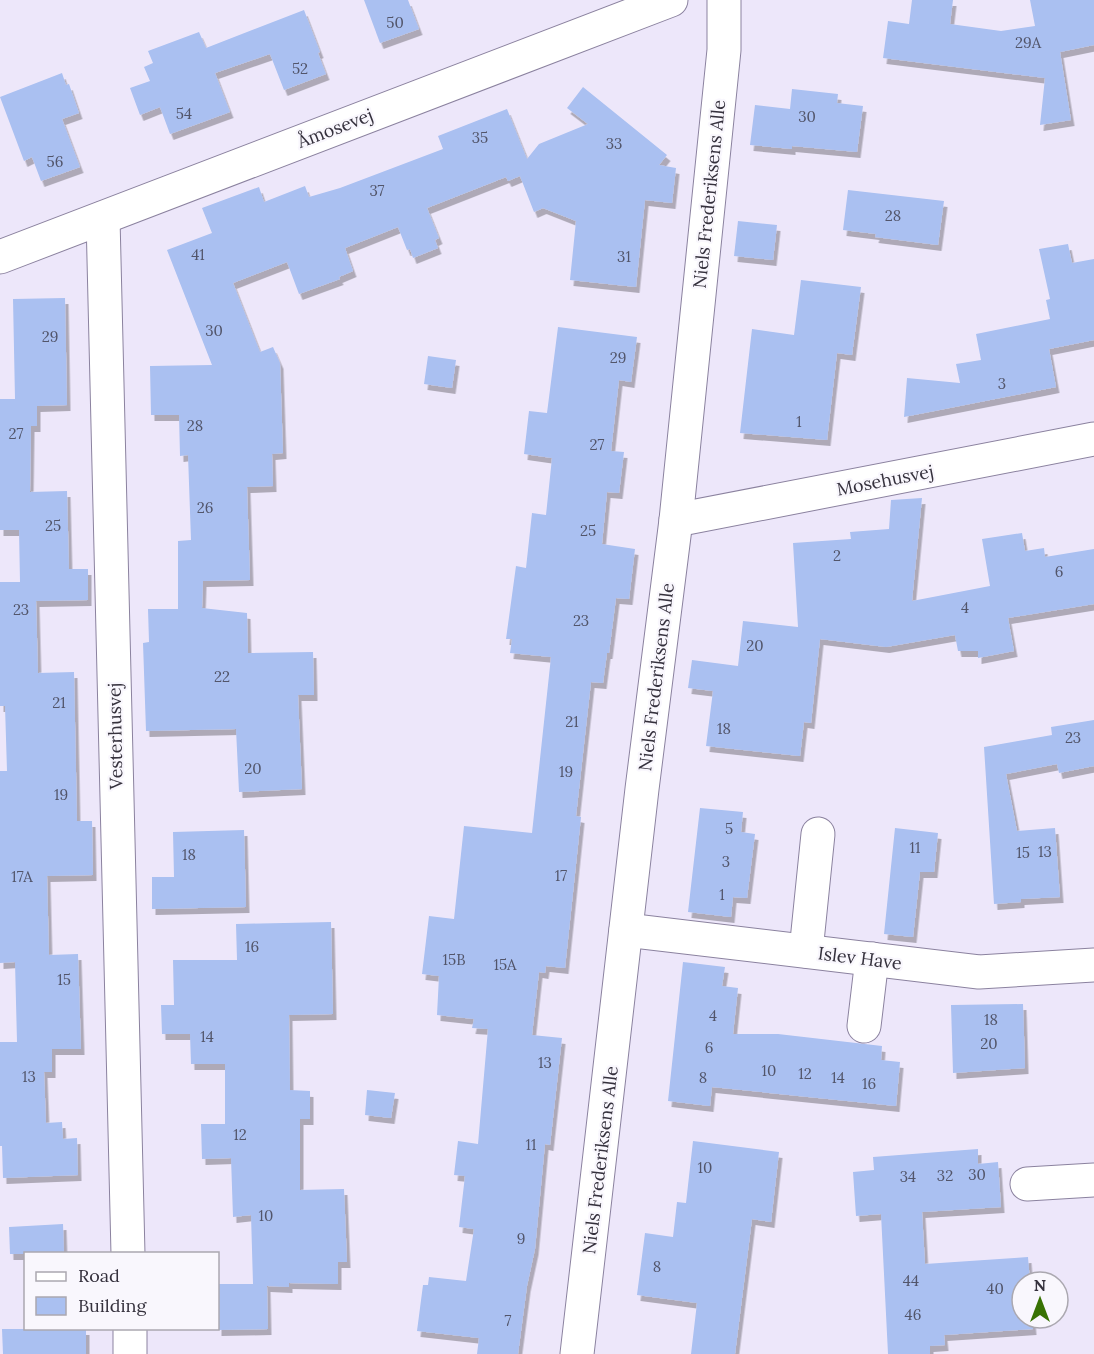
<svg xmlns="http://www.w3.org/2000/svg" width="1094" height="1354" viewBox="0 0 1094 1354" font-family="Lora,serif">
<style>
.building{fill:#aac0f1;filter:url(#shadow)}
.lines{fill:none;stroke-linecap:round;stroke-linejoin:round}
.minor-casing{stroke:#8b829f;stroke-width:35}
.minor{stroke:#fff;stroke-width:33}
.labels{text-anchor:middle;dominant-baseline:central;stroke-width:4.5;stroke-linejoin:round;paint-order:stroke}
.number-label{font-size:15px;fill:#52556a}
.street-label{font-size:18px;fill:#35313d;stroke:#f9f7fd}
</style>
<defs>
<filter id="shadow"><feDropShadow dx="3.5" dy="6" stdDeviation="0" flood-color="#0004"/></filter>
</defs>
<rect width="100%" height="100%" fill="#ede7fa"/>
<g class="building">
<path d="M 364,0 L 408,0 L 419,29 L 380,43 Z"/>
<path d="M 912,0 L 953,0 L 950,24 L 1001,31 L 1035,26 L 1030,0 L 1094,0 L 1094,45 L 1060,52 L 1071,120 L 1040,125 L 1045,78 L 883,58 L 888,21 L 909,24 Z"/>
<path d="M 304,10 L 320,52 L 318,53 L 326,74 L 284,90 L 270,54 L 215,73 L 230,112 L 170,134 L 160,107 L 140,115 L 130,88 L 150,81 L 144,67 L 153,63 L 148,51 L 199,32 L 206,48 Z"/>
<path d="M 62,73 L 66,85 L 69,84 L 79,113 L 62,119 L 80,167 L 41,181 L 32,157 L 24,161 L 0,97 Z"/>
<path d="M 583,87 L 667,155 L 659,165 L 676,168 L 672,203 L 645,200 L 636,287 L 570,280 L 576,221 L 543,208 L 534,212 L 520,176 L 508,181 L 506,177 L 427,208 L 439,238 L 435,240 L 438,248 L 413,258 L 410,249 L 407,250 L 398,227 L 345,248 L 353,271 L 339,277 L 340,279 L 299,294 L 287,262 L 233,283 L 260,352 L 273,347 L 280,363 L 283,453 L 272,454 L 273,486 L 247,487 L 250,580 L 203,581 L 202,608 L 247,613 L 248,653 L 313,652 L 314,695 L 298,695 L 302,789 L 239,792 L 236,729 L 146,731 L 143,643 L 149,642 L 148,609 L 178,609 L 178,541 L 191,540 L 188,455 L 180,456 L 179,415 L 151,415 L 150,366 L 212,365 L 167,250 L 212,233 L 202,208 L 259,187 L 264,202 L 305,186 L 309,197 L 340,188 L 443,149 L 438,136 L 507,109 L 527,159 L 539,144 L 588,124 L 567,108 Z"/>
<path d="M 792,89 L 838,94 L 837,103 L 863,106 L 857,152 L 792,146 L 792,149 L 750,145 L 755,105 L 790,109 Z"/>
<path d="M 848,190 L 944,201 L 938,245 L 875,237 L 876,234 L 843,230 Z"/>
<path d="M 738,221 L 777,225 L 773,260 L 734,256 Z"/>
<path d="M 1068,244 L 1072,263 L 1094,259 L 1094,340 L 1049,349 L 1056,387 L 904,417 L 907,378 L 960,383 L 956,364 L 981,360 L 976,334 L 1050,319 L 1046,300 L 1050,299 L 1039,249 Z"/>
<path d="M 801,280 L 861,287 L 852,355 L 837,353 L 827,440 L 740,433 L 752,329 L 794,335 Z"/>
<path d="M 65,298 L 67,405 L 37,406 L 37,426 L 31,426 L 30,492 L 67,491 L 69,569 L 88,569 L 88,600 L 36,601 L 38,673 L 74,672 L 77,821 L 92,821 L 93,875 L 47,876 L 49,955 L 78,954 L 81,1049 L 52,1049 L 52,1072 L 44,1072 L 46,1123 L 62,1122 L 63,1139 L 77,1138 L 78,1175 L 3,1178 L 2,1146 L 0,1146 L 0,1042 L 17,1042 L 15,962 L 0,963 L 0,771 L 7,771 L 5,706 L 0,706 L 0,582 L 20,582 L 19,530 L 0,530 L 0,399 L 15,399 L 13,299 Z"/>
<path d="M 558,327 L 637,337 L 631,382 L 619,380 L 611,451 L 624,452 L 619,493 L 607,492 L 602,544 L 635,549 L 629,599 L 616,598 L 609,653 L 607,653 L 603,683 L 591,682 L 576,816 L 581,817 L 565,968 L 546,966 L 545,973 L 539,972 L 532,1035 L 562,1038 L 550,1145 L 545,1144 L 535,1249 L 527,1286 L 518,1354 L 477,1354 L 479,1338 L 417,1331 L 423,1285 L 428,1285 L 429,1277 L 466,1281 L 474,1229 L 459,1227 L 465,1176 L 454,1175 L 458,1141 L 478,1144 L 488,1029 L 472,1028 L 474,1019 L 437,1015 L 439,976 L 422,974 L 429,916 L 454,919 L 464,826 L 532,833 L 551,657 L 510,653 L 512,639 L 506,639 L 516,566 L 526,568 L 532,513 L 546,515 L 552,458 L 524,454 L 529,411 L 547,413 Z"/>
<path d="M 428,356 L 456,360 L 452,388 L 424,384 Z"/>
<path d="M 922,498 L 912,601 L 990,586 L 982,539 L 1022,533 L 1025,551 L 1044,548 L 1045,557 L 1094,549 L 1094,604 L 1008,618 L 1014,651 L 978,658 L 978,651 L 958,651 L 955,635 L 886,647 L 820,639 L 811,723 L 804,722 L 800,756 L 706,746 L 713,691 L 688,688 L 692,660 L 738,666 L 743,621 L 798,627 L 793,543 L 851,539 L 850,532 L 889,529 L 891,500 Z"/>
<path d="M 1094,720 L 1094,766 L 1059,773 L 1057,764 L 1006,774 L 1017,831 L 1055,828 L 1060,897 L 1021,899 L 1021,902 L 994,904 L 984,747 L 1052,735 L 1051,727 Z"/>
<path d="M 700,808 L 743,812 L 741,832 L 755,834 L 747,898 L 733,897 L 731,917 L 688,912 Z"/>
<path d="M 895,828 L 938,833 L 934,872 L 920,872 L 913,937 L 884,934 Z"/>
<path d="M 244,830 L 246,907 L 152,909 L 152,877 L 174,877 L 173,832 Z"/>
<path d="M 331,922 L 333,1014 L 289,1015 L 290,1090 L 310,1091 L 310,1119 L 300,1119 L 300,1190 L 344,1189 L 347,1262 L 338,1262 L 338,1284 L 289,1283 L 289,1287 L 267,1286 L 268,1329 L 218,1330 L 218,1284 L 253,1284 L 251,1215 L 233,1217 L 231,1158 L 202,1159 L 201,1124 L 225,1124 L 225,1064 L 191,1064 L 190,1034 L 162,1034 L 161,1005 L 174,1005 L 173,960 L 237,960 L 236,924 Z"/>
<path d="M 683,962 L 725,967 L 722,986 L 738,988 L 733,1034 L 778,1034 L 882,1046 L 881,1060 L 900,1062 L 896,1106 L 712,1087 L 710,1106 L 668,1101 Z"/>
<path d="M 1023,1004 L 1025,1068 L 953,1073 L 951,1005 Z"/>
<path d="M 367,1090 L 395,1093 L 391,1118 L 365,1115 Z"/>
<path d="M 693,1141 L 779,1152 L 771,1222 L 752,1219 L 735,1354 L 691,1354 L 697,1303 L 637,1295 L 645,1233 L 673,1237 L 677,1202 L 686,1203 Z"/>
<path d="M 978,1149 L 978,1164 L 998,1162 L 1001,1207 L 922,1212 L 925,1264 L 1028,1257 L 1030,1282 L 1022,1282 L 1022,1318 L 1032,1318 L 1033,1329 L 944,1335 L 945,1345 L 930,1346 L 930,1354 L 888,1354 L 881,1214 L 856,1216 L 853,1172 L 874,1170 L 873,1157 Z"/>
<path d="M 63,1224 L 64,1254 L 10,1254 L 9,1227 Z"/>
<path d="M 2,1329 L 86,1329 L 86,1354 L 3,1354 Z"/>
</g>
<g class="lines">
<g class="minor-casing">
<g id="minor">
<path d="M 103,218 L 128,1254"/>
<path d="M 0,257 L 671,0"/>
<path d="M 676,520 L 1094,439"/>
<path d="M 626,930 L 979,972 L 1094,965"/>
<path d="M 806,951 L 818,834"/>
<path d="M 864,1026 L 872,959"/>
<path d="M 1027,1184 L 1094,1180"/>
<path d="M 130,1328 L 130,1354"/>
<path d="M 577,1354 L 642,789 L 676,520 L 724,50 L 724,0"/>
</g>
</g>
<use href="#minor" class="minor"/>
</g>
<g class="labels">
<g class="number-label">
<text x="395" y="22">50</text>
<text x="1028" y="42">29A</text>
<text x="300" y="68">52</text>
<text x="184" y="113">54</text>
<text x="807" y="116">30</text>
<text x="480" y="137">35</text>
<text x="614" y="143">33</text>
<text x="55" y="161">56</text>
<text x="377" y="190">37</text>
<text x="893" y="215">28</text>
<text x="198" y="254">41</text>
<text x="624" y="256">31</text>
<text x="214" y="330">30</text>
<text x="50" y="336">29</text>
<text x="618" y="357">29</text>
<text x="1002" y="383">3</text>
<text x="799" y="421">1</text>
<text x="195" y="425">28</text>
<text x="16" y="433">27</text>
<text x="597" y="444">27</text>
<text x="205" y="507">26</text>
<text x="53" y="525">25</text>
<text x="588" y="530">25</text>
<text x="837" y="555">2</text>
<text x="1059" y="571">6</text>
<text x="965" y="607">4</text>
<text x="21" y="609">23</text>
<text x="581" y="620">23</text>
<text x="755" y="645">20</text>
<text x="222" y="676">22</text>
<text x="59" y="702">21</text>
<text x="572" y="721">21</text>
<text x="724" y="728">18</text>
<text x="1073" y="737">23</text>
<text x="253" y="768">20</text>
<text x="566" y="771">19</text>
<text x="61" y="794">19</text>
<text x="729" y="828">5</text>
<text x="915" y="847">11</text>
<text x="1045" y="851">13</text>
<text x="1023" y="852">15</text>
<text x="189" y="854">18</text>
<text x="726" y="861">3</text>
<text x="561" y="875">17</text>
<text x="22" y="876">17A</text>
<text x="722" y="894">1</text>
<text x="252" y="946">16</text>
<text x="454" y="959">15B</text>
<text x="505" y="964">15A</text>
<text x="64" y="979">15</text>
<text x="713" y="1015">4</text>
<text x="991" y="1019">18</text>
<text x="207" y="1036">14</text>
<text x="989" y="1043">20</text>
<text x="709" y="1047">6</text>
<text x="545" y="1062">13</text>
<text x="769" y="1070">10</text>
<text x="805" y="1073">12</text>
<text x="29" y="1076">13</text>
<text x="703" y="1077">8</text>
<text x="838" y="1077">14</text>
<text x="869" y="1083">16</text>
<text x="240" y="1134">12</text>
<text x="531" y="1144">11</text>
<text x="705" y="1167">10</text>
<text x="977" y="1174">30</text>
<text x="945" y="1175">32</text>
<text x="908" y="1176">34</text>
<text x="266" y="1215">10</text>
<text x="521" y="1238">9</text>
<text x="657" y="1266">8</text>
<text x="911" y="1280">44</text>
<text x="995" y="1288">40</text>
<text x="913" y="1314">46</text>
<text x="508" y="1320">7</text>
</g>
<g class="street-label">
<text transform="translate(335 128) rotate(-21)">Åmosevej</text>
<text transform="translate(709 194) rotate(-84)">Niels Frederiksens Alle</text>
<text transform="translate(885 480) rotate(-11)">Mosehusvej</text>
<text transform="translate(656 677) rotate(-83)">Niels Frederiksens Alle</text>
<text transform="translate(115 736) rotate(-91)">Vesterhusvej</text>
<text transform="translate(860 958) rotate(7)">Islev Have</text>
<text transform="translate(600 1160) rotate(-83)">Niels Frederiksens Alle</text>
</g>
</g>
<rect x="24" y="1252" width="195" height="78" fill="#f9f7fd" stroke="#aba8b0" stroke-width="1.5"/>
<rect x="36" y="1272" width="30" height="9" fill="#ffffff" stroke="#aba8b0" stroke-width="1.5"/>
<text x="78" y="1282" font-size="18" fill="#35313d">Road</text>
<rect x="36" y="1297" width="30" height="18" fill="#aac0f1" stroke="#aba8b0" stroke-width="1.5"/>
<text x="78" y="1312" font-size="18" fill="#35313d">Building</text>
<g transform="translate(1040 1300)"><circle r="28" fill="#f9f7fd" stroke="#aba8b0" stroke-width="1.5"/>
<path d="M0-4.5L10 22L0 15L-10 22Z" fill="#387203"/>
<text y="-9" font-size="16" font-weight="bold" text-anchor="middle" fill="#35313d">N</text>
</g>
</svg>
